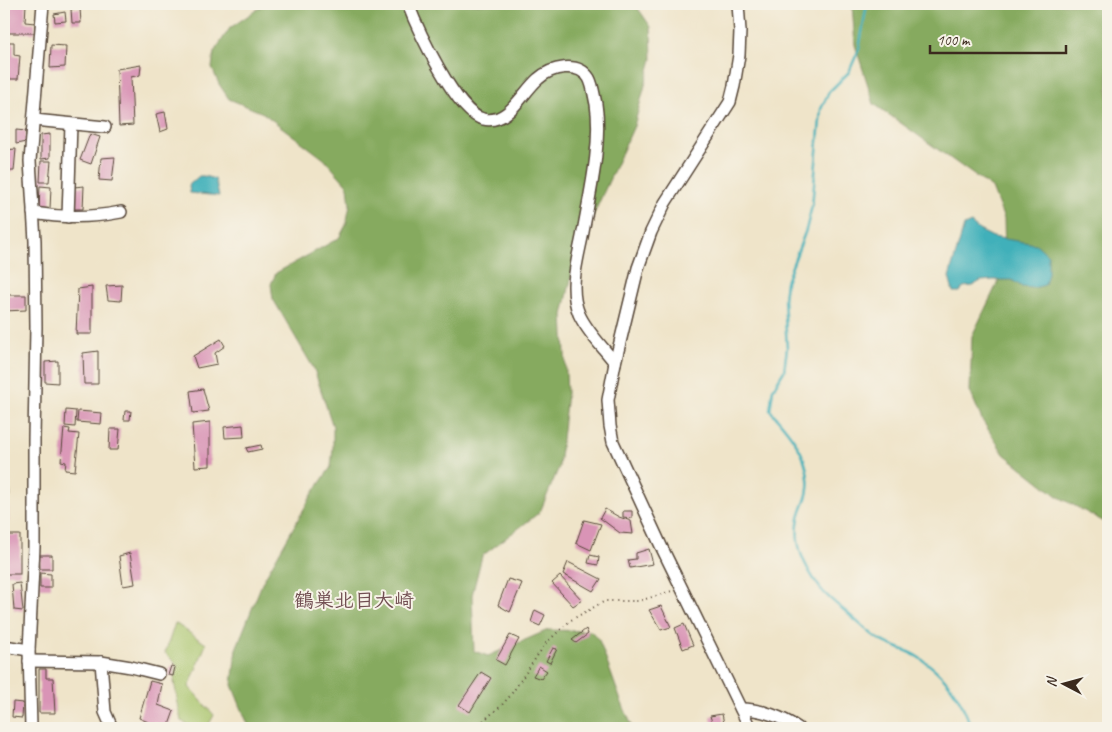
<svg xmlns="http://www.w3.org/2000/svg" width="1112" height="732" viewBox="0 0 1112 732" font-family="Caveat,'Klee One',sans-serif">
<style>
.green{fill:#a8c46b;stroke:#727744}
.forest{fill:#86aa5f;stroke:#606a3e}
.water{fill:#40b0ba;stroke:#3e6d6c}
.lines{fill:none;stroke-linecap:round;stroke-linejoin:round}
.stream{stroke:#40b0ba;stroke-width:2.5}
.building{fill:#d994b6}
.minor-casing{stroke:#564638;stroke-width:14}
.path{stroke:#564638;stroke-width:2;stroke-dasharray:1 4;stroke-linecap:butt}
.minor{stroke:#fff;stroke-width:11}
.labels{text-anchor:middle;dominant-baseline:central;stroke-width:4;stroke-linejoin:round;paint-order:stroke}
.quarter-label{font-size:20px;font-weight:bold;fill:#724f53;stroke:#f7f3e8}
</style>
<rect width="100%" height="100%" fill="#f7f3e8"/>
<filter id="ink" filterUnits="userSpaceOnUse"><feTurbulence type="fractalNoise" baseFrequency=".02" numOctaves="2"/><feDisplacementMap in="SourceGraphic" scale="10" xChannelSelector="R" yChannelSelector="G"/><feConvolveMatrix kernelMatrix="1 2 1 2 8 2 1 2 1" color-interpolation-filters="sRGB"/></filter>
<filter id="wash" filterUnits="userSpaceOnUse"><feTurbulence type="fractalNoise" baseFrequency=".0096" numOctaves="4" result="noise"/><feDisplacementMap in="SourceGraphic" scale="20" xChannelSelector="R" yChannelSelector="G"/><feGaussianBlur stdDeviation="1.12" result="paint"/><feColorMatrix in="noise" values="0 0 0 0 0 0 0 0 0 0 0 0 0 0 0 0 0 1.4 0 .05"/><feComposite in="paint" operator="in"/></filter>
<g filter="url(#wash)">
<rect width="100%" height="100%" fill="#efe4c9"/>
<path class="green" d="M 175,623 L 206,644 L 189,687 L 214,715 L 207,728 L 195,728 L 181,721 L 174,681 L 177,665 L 165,653 Z"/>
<g class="forest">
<path d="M 265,4 L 635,4 L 651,27 L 652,59 L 634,126 L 577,251 L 563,315 L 567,393 L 559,467 L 540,512 L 482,556 L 472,595 L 474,651 L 488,656 L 548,630 L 591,631 L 599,640 L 621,701 L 633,728 L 250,728 L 249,727 L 232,685 L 236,649 L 263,581 L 313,493 L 331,467 L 333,448 L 333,427 L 314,369 L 273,299 L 271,284 L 276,273 L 339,238 L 346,225 L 350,205 L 348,186 L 324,159 L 263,113 L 229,99 L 219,84 L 212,68 L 214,52 L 230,28 Z"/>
<path d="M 852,4 L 1108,4 L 1108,524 L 1057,496 L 1004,454 L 982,420 L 970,391 L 972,336 L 998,282 L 1005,253 L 1004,219 L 992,188 L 874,104 L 855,45 Z"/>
</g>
<g class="water">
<path d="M 199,176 L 204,176 L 215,179 L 219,196 L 190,193 L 189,185 Z"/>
<path d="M 971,223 L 979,230 L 993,237 L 1036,244 L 1048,255 L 1048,273 L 1045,285 L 1033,288 L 1022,287 L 1012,280 L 993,280 L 981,281 L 972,286 L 963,287 L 960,292 L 953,292 L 949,277 L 964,226 Z"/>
</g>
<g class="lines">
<path class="stream" d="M 867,4 L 859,49 L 849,72 L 829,92 L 821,109 L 812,206 L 806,230 L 786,282 L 784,299 L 787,348 L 784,371 L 773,389 L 770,410 C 787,430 806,450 808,478 C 810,495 803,503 799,518 C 793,545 805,567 820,588 C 827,597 836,604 845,611 C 855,620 866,630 877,638 C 889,646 905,649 918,657 C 946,674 962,698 971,728"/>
</g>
<g id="blocks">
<g class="building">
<path d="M 8,4 L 26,4 L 25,22 L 35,23 L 35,33 L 7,33 Z"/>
<path d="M 80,8 L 81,23 L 72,23 L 71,9 Z"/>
<path d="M 65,12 L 66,21 L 55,22 L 54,14 Z"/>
<path d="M 5,42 L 14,42 L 14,55 L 20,56 L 18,79 L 4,79 Z"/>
<path d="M 51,45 L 66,46 L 65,67 L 50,68 Z"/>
<path d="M 141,65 L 140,75 L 131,77 L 133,125 L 119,126 L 117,69 Z"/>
<path d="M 165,112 L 168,129 L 160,132 L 156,114 Z"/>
<path d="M 16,130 L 26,131 L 26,142 L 16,144 Z"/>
<path d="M 50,134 L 50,158 L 41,159 L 41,135 Z"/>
<path d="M 90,134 L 100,137 L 91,164 L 80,160 Z"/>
<path d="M 16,149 L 14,171 L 4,171 L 4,150 Z"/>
<path d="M 115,157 L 112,181 L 99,180 L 101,158 Z"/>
<path d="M 41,161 L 51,161 L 49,182 L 40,182 Z"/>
<path d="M 40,186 L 51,187 L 50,209 L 39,208 Z"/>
<path d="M 84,186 L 83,209 L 73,209 L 74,187 Z"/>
<path d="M 122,285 L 121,301 L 108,300 L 106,286 Z"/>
<path d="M 92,287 L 92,334 L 76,334 L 78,289 Z"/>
<path d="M 4,295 L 26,295 L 26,310 L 4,311 Z"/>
<path d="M 221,339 L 225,346 L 215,353 L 217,364 L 197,368 L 193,356 Z"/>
<path d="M 98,351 L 98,384 L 84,384 L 83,353 Z"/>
<path d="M 58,361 L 58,383 L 45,382 L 45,362 Z"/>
<path d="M 203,389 L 209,411 L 193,413 L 190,391 Z"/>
<path d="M 66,410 L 76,411 L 75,427 L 65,426 Z"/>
<path d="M 78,411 L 102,413 L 101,424 L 77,422 Z"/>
<path d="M 125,411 L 131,411 L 130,420 L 124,420 Z"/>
<path d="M 210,422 L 210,466 L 195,467 L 192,424 Z"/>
<path d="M 243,425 L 244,437 L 225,438 L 224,427 Z"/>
<path d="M 64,428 L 70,429 L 69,433 L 79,434 L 75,471 L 65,470 L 66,462 L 61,461 Z"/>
<path d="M 110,429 L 120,429 L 118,450 L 109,450 Z"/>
<path d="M 261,445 L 262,449 L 248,452 L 246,448 Z"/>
<path d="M 4,475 L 7,475 L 9,522 L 4,522 Z"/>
<path d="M 605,509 L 619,517 L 631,521 L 633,534 L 620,533 L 600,518 Z"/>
<path d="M 623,511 L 632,511 L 632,518 L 623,517 Z"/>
<path d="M 584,520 L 601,524 L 591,550 L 576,543 Z"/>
<rect x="4" y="535" width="16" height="39"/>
<path d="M 649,549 L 653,564 L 630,568 L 628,560 L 636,559 L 636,553 Z"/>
<path d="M 130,553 L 135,584 L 123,586 L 119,556 Z"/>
<path d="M 39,555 L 52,555 L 52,569 L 40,569 Z"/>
<path d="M 590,555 L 599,557 L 598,565 L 588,563 Z"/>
<path d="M 568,562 L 601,579 L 593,591 L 563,574 Z"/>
<path d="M 40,573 L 51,574 L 51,588 L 40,588 Z"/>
<path d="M 560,576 L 582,600 L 573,606 L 552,583 Z"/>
<path d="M 508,579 L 522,583 L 510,612 L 498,605 Z"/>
<path d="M 20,583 L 23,611 L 14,610 L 12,584 Z"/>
<path d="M 661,606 L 671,627 L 661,630 L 649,610 Z"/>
<path d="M 535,610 L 545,615 L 540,626 L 531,622 Z"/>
<path d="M 684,624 L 693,645 L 683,649 L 675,628 Z"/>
<path d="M 586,629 L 588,634 L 576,643 L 572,640 Z"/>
<path d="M 510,635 L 519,639 L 505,665 L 496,660 Z"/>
<path d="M 553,648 L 557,649 L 550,663 L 546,661 Z"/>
<path d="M 171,666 L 175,667 L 173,676 L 168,675 Z"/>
<path d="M 539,666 L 547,671 L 541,679 L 533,676 Z"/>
<path d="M 39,669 L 46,669 L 46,678 L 53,678 L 55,713 L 39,713 Z"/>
<path d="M 481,672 L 491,678 L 470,712 L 459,705 Z"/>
<path d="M 150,681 L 162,684 L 158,705 L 174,711 L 168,728 L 162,728 L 139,718 Z"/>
<path d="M 13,702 L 23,703 L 22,718 L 12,717 Z"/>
<path d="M 722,714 L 725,728 L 714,728 L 710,716 Z"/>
</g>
</g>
</g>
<g filter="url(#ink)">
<use href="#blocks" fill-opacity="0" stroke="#564638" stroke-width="1"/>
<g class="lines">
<g class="minor-casing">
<g id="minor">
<path d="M 408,4 C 417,28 457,114 483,119 C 508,125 522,93 538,79 C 551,67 578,61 589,78 C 593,85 594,96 596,104 C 602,143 590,193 583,232 C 578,259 568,287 579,314 C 587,332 603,347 615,363"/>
<path d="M 738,4 L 740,31 L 739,55 L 734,86 L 730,102 L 665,203 L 651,232 L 638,268 L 615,363 L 608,400 L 610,426 L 613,442 L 662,548 L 750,728"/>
<path d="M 34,120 L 105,127"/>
<path d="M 33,213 C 63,218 91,218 121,212"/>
<path d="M 68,217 L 71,124"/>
<path d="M 4,646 L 29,650"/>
<path d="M 29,661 L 101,662 L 131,667 L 159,674"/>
<path d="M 101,662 L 105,712 L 112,728"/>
<path d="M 741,709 C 761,709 782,717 798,728"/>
<path d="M 31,728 L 29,650 L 34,547 L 34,439 L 36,327 L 35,241 L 30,161 L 43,4"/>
</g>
</g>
<path class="path" d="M 470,728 L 483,721 L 501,706 L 510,696 L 546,643 L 571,620 L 605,601 L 639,601 L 672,591"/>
<use href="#minor" class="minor"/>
</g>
</g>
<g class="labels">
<g class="quarter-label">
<text x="354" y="600">鶴巣北目大崎</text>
</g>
</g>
<rect width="1112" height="732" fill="none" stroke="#f7f3e8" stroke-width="20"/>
<g transform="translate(1064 684) rotate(276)" stroke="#f7f3e8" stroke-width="4" paint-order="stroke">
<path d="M0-4L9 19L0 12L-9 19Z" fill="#3b2a1e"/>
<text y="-8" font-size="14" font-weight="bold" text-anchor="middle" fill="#3b2a1e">N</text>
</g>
<path d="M930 45v8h136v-8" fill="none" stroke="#3b2a1e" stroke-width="2.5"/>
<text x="937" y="45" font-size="15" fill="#3b2a1e" stroke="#f7f3e8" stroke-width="4" paint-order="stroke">100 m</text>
</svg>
